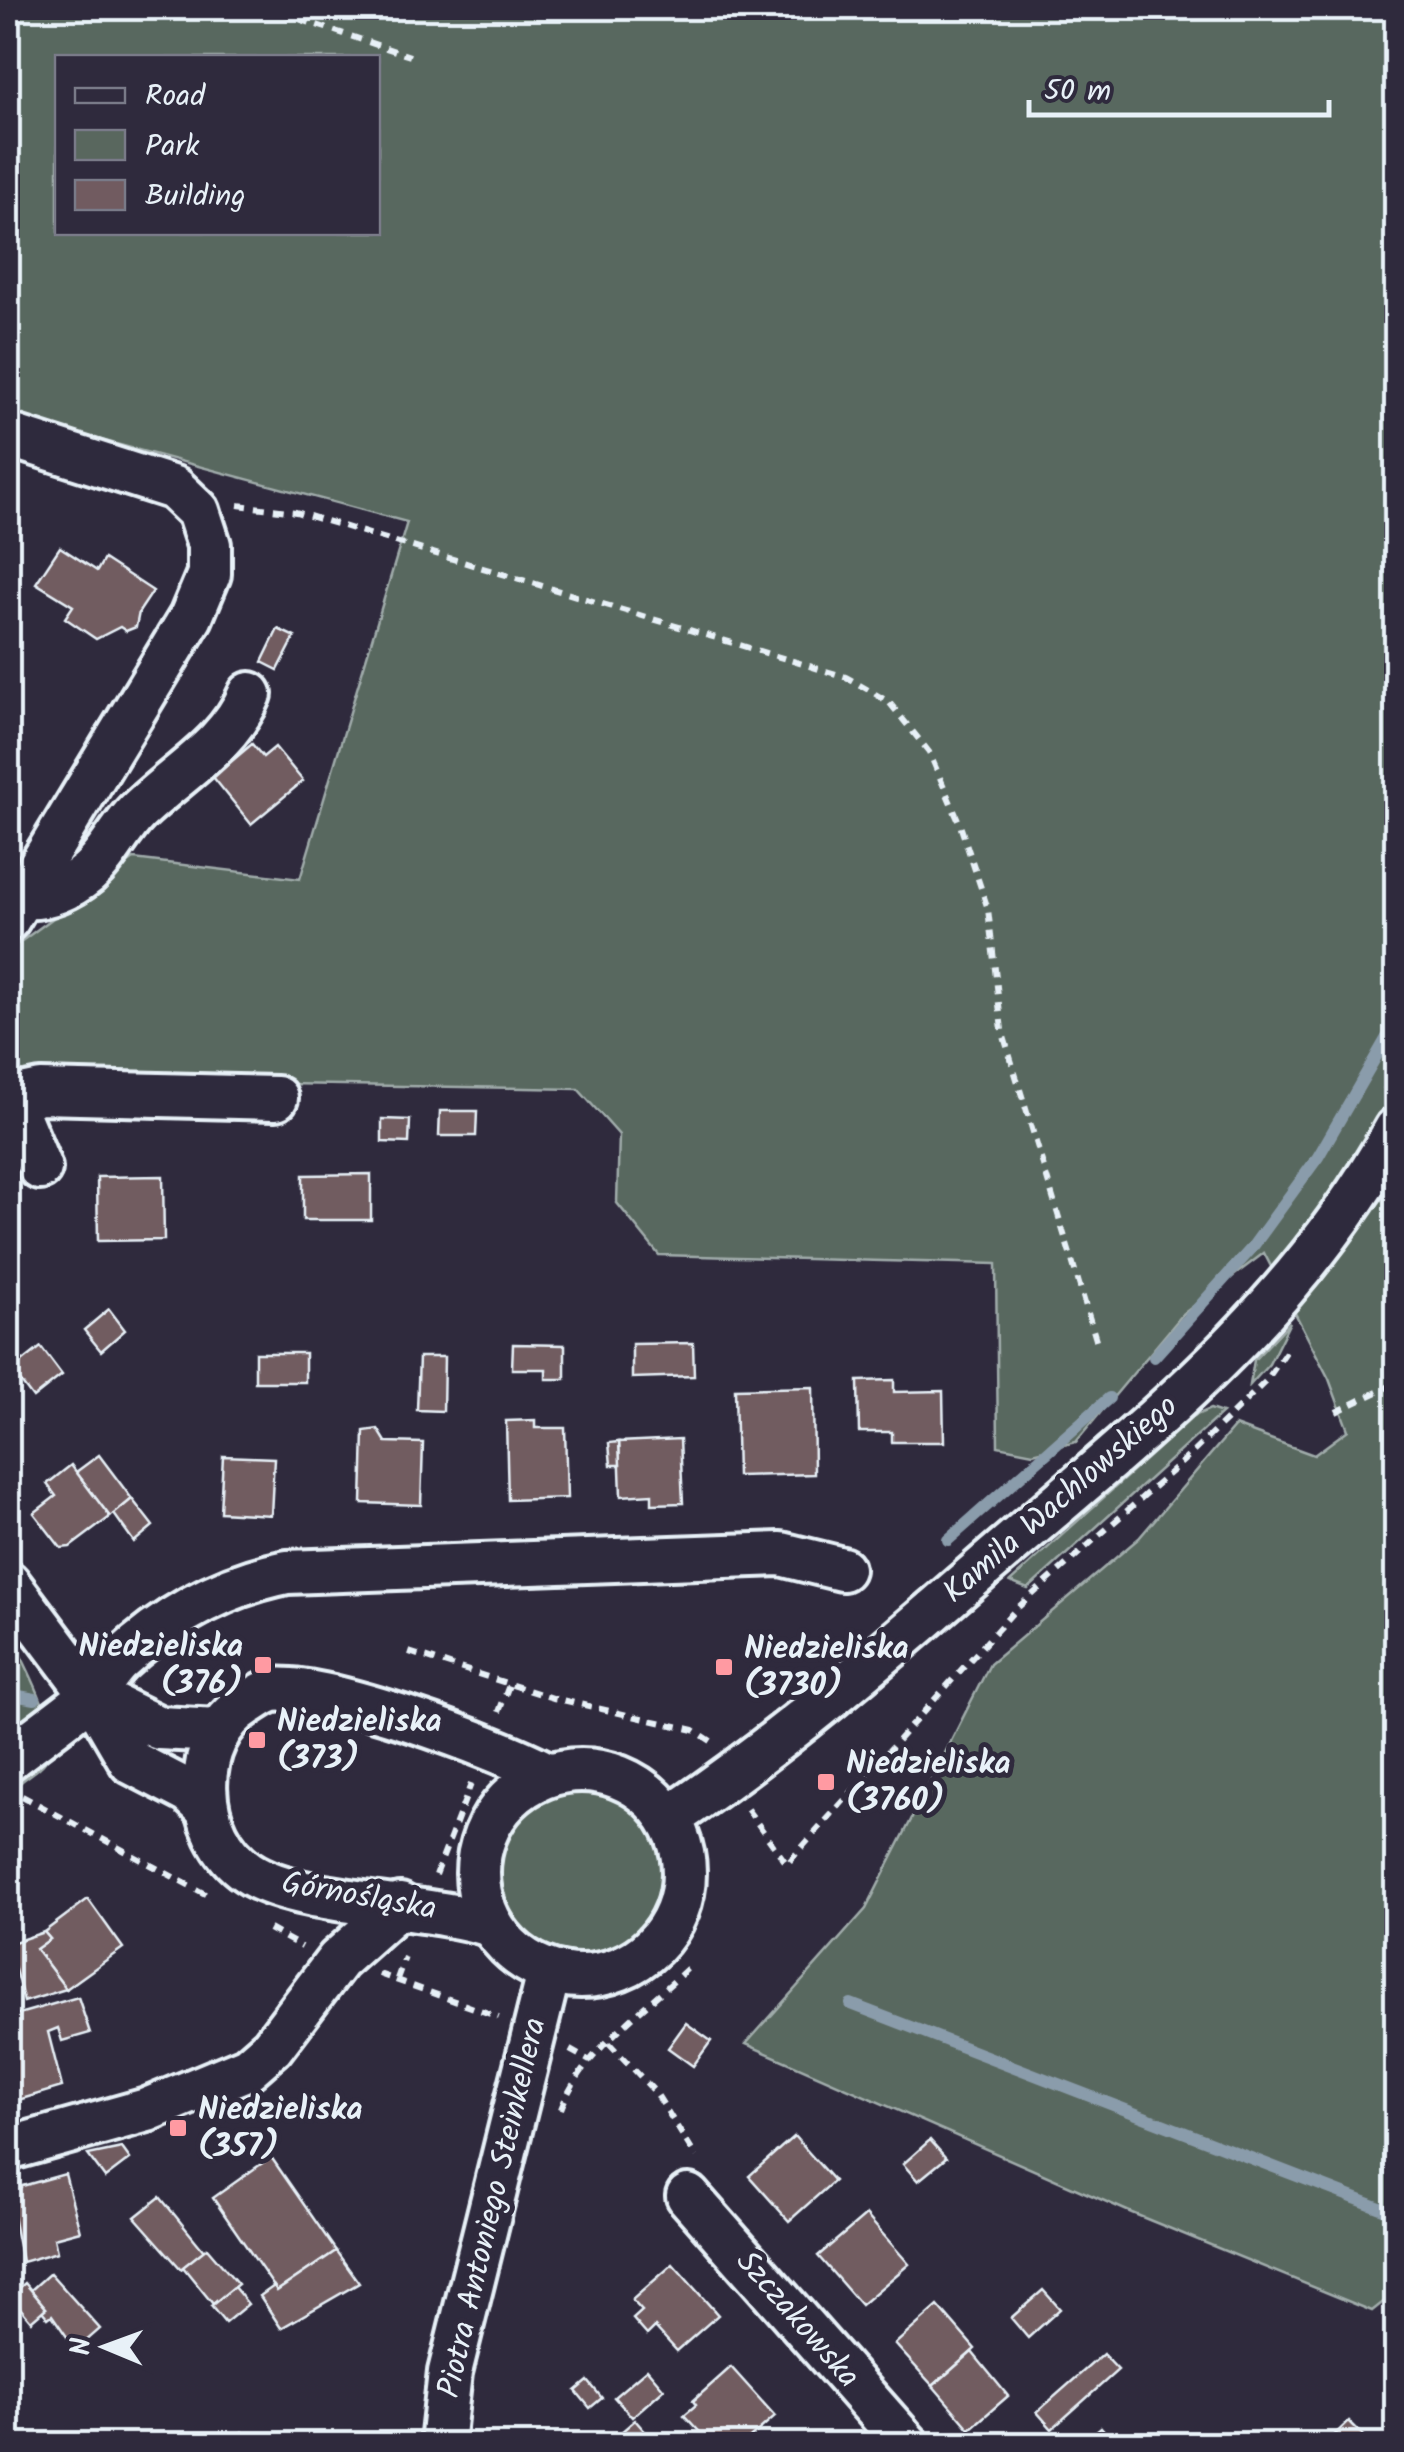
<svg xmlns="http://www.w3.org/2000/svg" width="1404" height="2452" viewBox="0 0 1404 2452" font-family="Kalam,sans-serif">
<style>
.green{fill:#59675e;stroke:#a0acab;stroke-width:2.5;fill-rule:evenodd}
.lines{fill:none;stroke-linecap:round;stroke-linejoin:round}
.stream{stroke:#8a9cab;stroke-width:12}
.building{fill:#715b60;stroke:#e8f1f8;stroke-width:2.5}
.minor-casing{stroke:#e8f1f8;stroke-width:50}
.path{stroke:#e8f1f8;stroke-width:6;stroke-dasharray:10 8;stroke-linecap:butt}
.minor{stroke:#2f2a3d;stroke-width:42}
.poi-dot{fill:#ff9aa2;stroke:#2f2a3d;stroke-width:4}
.labels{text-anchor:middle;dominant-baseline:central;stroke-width:10;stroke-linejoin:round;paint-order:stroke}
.street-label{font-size:32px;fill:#e8f1f8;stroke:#2f2a3d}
.poi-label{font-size:32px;font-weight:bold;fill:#e8f1f8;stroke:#2f2a3d;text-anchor:start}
</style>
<rect width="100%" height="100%" fill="#2f2a3d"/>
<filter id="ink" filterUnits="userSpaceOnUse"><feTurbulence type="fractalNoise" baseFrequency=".01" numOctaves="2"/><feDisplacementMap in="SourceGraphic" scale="20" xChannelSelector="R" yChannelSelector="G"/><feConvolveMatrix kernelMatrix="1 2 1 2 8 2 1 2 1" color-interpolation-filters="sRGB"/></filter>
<g filter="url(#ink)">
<g class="green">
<path d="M 8,8 L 1396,8 L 1396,2292 L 1372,2311 L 1132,2213 L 746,2044 L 866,1909 L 990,1664 L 1139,1538 L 1235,1426 L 1314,1455 L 1348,1430 L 1329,1379 L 1264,1253 L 1183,1314 L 1076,1442 L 1033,1453 L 998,1446 L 996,1264 L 659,1255 L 617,1203 L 619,1135 L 578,1089 L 285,1084 L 8,1101 L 8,951 L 134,859 L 300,879 L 407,522 L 8,415 ZM 58,58 L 378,58 L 378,232 L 58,232 Z"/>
<path d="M 1290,1322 L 1269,1364 L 1250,1385 L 1254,1360 Z"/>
<path d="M 1210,1409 L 1222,1413 L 1028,1589 L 1010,1582 L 1194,1416 Z"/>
<path d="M 8,1630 C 22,1659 65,1731 45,1762 C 40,1769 28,1776 21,1782 L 8,1777 Z"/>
<circle cx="582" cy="1870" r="88"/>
</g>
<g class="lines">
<g class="stream">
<path d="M 1154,1357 L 1251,1249 L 1318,1157 L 1396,1022"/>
<path d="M 948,1540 L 1109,1398"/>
<path d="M 8,1694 L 35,1699"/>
<path d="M 851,2004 L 1396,2214"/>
</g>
</g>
<g class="building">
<path d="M 60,547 L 97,571 L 104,559 L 153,591 L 139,612 L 136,627 L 126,631 L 120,627 L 96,639 L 65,618 L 73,606 L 36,583 Z"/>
<path d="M 278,629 L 295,637 L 278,670 L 262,662 Z"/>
<path d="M 252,744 L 263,757 L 275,747 L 303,781 L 251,824 L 213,777 Z"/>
<path d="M 440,1111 L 477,1111 L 476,1136 L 439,1136 Z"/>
<path d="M 382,1119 L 410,1120 L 409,1143 L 382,1142 Z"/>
<path d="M 371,1174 L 371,1220 L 303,1220 L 303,1175 Z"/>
<path d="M 163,1176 L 164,1240 L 98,1241 L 97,1177 Z"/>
<path d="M 109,1309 L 125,1330 L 101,1351 L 84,1330 Z"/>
<path d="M 693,1343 L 694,1376 L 632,1378 L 632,1344 Z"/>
<path d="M 513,1344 L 565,1345 L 565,1379 L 546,1379 L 546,1369 L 512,1369 Z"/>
<path d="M 41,1347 L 62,1375 L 33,1398 L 12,1370 Z"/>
<rect x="255" y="1353" width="50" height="29"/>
<path d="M 419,1357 L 444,1357 L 443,1411 L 417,1410 Z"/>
<path d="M 8,1365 L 21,1382 L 8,1393 Z"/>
<path d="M 894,1380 L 894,1392 L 943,1391 L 944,1442 L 892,1442 L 892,1432 L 859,1432 L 858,1381 Z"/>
<path d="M 813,1387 L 814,1474 L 737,1476 L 735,1389 Z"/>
<path d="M 535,1420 L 535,1428 L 565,1428 L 567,1498 L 508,1500 L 506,1421 Z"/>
<path d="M 378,1429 L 386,1442 L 423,1443 L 421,1505 L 362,1503 L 364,1431 Z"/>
<path d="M 680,1439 L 683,1503 L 652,1504 L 652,1494 L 621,1496 L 619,1442 Z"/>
<path d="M 619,1442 L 620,1465 L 611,1465 L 609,1443 Z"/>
<path d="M 99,1455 L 132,1499 L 110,1517 L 76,1472 Z"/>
<path d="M 223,1456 L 274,1458 L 271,1515 L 220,1512 Z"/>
<path d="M 71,1465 L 110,1517 L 70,1547 L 61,1548 L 34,1513 L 56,1496 L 47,1484 Z"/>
<path d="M 132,1499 L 153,1526 L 134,1542 L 114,1514 Z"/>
<path d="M 88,1899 L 123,1948 L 66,1989 L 36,1949 L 50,1939 L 44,1932 Z"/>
<path d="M 44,1932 L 50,1939 L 36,1949 L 66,1989 L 24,2002 L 8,1944 Z"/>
<path d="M 78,1997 L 90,2033 L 62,2041 L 58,2028 L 48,2032 L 62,2087 L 8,2103 L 8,2017 Z"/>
<path d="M 686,2023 L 711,2041 L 693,2066 L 668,2048 Z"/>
<path d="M 794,2136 L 834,2181 L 789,2221 L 749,2176 Z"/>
<path d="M 930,2140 L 946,2158 L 918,2181 L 903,2164 Z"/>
<path d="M 122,2148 L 130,2159 L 105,2178 L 88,2155 Z"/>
<path d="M 271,2157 L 336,2251 L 277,2291 L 213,2198 Z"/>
<path d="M 65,2174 L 80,2231 L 54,2238 L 57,2252 L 22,2262 L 8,2190 Z"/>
<path d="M 160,2197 L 204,2251 L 181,2269 L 135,2217 Z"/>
<path d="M 866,2215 L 909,2264 L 861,2305 L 818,2256 Z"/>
<path d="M 207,2248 L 238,2284 L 213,2304 L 183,2267 Z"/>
<path d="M 336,2251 L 359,2283 L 281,2328 L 260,2296 L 274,2286 L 277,2291 Z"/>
<path d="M 673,2264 L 718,2315 L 677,2351 L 655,2327 L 647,2335 L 633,2319 L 642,2311 L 632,2300 Z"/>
<path d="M 50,2273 L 100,2329 L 76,2350 L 52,2315 L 48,2318 L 42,2311 L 46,2308 L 31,2290 Z"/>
<path d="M 25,2283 L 46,2308 L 31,2321 L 10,2296 Z"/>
<path d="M 234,2287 L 248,2304 L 225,2323 L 211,2306 Z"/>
<path d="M 1043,2290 L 1060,2309 L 1028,2338 L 1011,2318 Z"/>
<path d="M 938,2306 L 975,2349 L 933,2386 L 895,2344 Z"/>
<path d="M 972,2352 L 1008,2396 L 970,2429 L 933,2386 Z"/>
<path d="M 1103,2354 L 1118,2370 L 1052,2429 L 1037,2412 Z"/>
<path d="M 731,2367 L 775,2416 L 743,2444 L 711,2444 L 684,2415 L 696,2405 L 693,2401 Z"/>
<path d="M 647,2369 L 664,2389 L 632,2417 L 614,2397 Z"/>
<path d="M 588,2381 L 602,2398 L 590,2408 L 576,2391 Z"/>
<path d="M 635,2420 L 648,2435 L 638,2444 L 618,2444 L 613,2439 Z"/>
<path d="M 1349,2421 L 1372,2444 L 1325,2444 Z"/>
<path d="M 1101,2427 L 1116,2444 L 1080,2444 Z"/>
<path d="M 242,2432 L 253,2444 L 227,2444 Z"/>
</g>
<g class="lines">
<g class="minor-casing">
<g id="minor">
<path d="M 8,435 L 174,488 L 198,511 L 209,545 L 209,574 L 191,617 L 8,919"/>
<path d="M 24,897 C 46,899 70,888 88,873 C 108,856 119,830 137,812 C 177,773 228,746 250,694"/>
<path d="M 8,1091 L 40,1168"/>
<path d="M 13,1098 L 41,1092 L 276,1098"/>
<path d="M 8,1583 L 92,1695 L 131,1762 L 189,1792 L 204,1806"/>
<path d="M 92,1695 L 159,1728 L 219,1731"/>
<path d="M 8,1759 C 34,1739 62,1719 88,1698 C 100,1688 107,1673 118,1662 C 166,1617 223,1585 287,1572 L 781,1554 L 842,1569"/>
<circle cx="581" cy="1873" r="103"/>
<path d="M 671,1817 C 780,1744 879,1658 978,1572 C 1136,1435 1293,1317 1396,1129"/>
<path d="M 491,1925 C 427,1904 296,1905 248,1872 C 193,1835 189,1740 247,1704 C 255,1699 264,1692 273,1690 C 321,1683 501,1748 547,1774"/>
<path d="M 8,2149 L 147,2110 L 248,2068 L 272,2047 L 338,1960 L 400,1905"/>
<path d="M 688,2196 L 907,2444"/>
<path d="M 442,2444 L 450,2372 L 549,1973"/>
</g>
</g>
<g class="path">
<path d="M 266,8 L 410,56"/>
<path d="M 238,505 L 296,512 L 846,677 L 889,702 L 929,752 L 959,822 L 988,909 L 1002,1030 L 1097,1343"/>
<path d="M 1385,1090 L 1396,1069"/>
<path d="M 1336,1412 L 1396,1383"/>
<path d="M 409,1652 L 553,1698 L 694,1730 L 711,1741"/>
<path d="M 499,1712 L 509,1685"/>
<path d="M 22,1796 L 209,1896"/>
<path d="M 747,1809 L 787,1864 L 1015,1610 L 1190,1455 L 1266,1381 L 1288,1349"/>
<path d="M 436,1875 L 471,1784"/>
<path d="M 269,1929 L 302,1947"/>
<path d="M 379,1974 L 499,2017"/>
<path d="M 397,1979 L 405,1957"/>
<path d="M 609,2043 L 656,2093 L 696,2157"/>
<path d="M 570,2050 L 590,2061"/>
<path d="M 561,2109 C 583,2051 645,2009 689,1967"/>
</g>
<use href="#minor" class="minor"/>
</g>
</g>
<g class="poi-dot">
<rect x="253" y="1655" width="20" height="20" rx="5"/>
<rect x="714" y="1657" width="20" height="20" rx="5"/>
<rect x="247" y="1730" width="20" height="20" rx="5"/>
<rect x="816" y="1772" width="20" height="20" rx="5"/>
<rect x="168" y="2118" width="20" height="20" rx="5"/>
</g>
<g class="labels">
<g class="street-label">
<text transform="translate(1061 1500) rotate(-41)">Kamila Wachlowskiego</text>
<text transform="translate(359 1897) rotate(10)">Górnośląska</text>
<text transform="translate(493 2208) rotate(-77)">Piotra Antoniego Steinkellera</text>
<text transform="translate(797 2320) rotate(49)">Szczakowska</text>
</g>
<g class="poi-label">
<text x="243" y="1647" text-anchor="end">Niedzieliska<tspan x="243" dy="37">(376)</tspan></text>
<text x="744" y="1649">Niedzieliska<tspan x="744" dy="37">(3730)</tspan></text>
<text x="277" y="1722">Niedzieliska<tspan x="277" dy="37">(373)</tspan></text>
<text x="846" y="1764">Niedzieliska<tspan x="846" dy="37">(3760)</tspan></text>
<text x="198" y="2110">Niedzieliska<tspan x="198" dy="37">(357)</tspan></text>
</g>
</g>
<rect width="1404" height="2452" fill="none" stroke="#2f2a3d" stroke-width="40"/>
<rect x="20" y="20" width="1364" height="2412" fill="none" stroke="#e8f1f8" stroke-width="4" filter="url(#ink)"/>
<rect x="55" y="55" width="325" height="180" fill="#2f2a3d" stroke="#797a88" stroke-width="2.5"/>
<rect x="75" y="88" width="50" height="15" fill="#2f2a3d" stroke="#797a88" stroke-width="2.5"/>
<text x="145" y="105" font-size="30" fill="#e8f1f8">Road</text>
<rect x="75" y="130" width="50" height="30" fill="#59675e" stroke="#797a88" stroke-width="2.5"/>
<text x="145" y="155" font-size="30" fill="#e8f1f8">Park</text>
<rect x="75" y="180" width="50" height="30" fill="#715b60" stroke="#797a88" stroke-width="2.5"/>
<text x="145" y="205" font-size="30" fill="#e8f1f8">Building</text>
<g transform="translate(105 2347) rotate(271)" stroke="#2f2a3d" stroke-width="8" paint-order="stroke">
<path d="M0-8L18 38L0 25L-18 38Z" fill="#e8f1f8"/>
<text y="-15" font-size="28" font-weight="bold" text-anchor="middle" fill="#e8f1f8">N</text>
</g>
<path d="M1029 100v15h300v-15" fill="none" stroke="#e8f1f8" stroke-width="5"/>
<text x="1044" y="100" font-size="30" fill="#e8f1f8" stroke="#2f2a3d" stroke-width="8" paint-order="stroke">50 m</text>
</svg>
